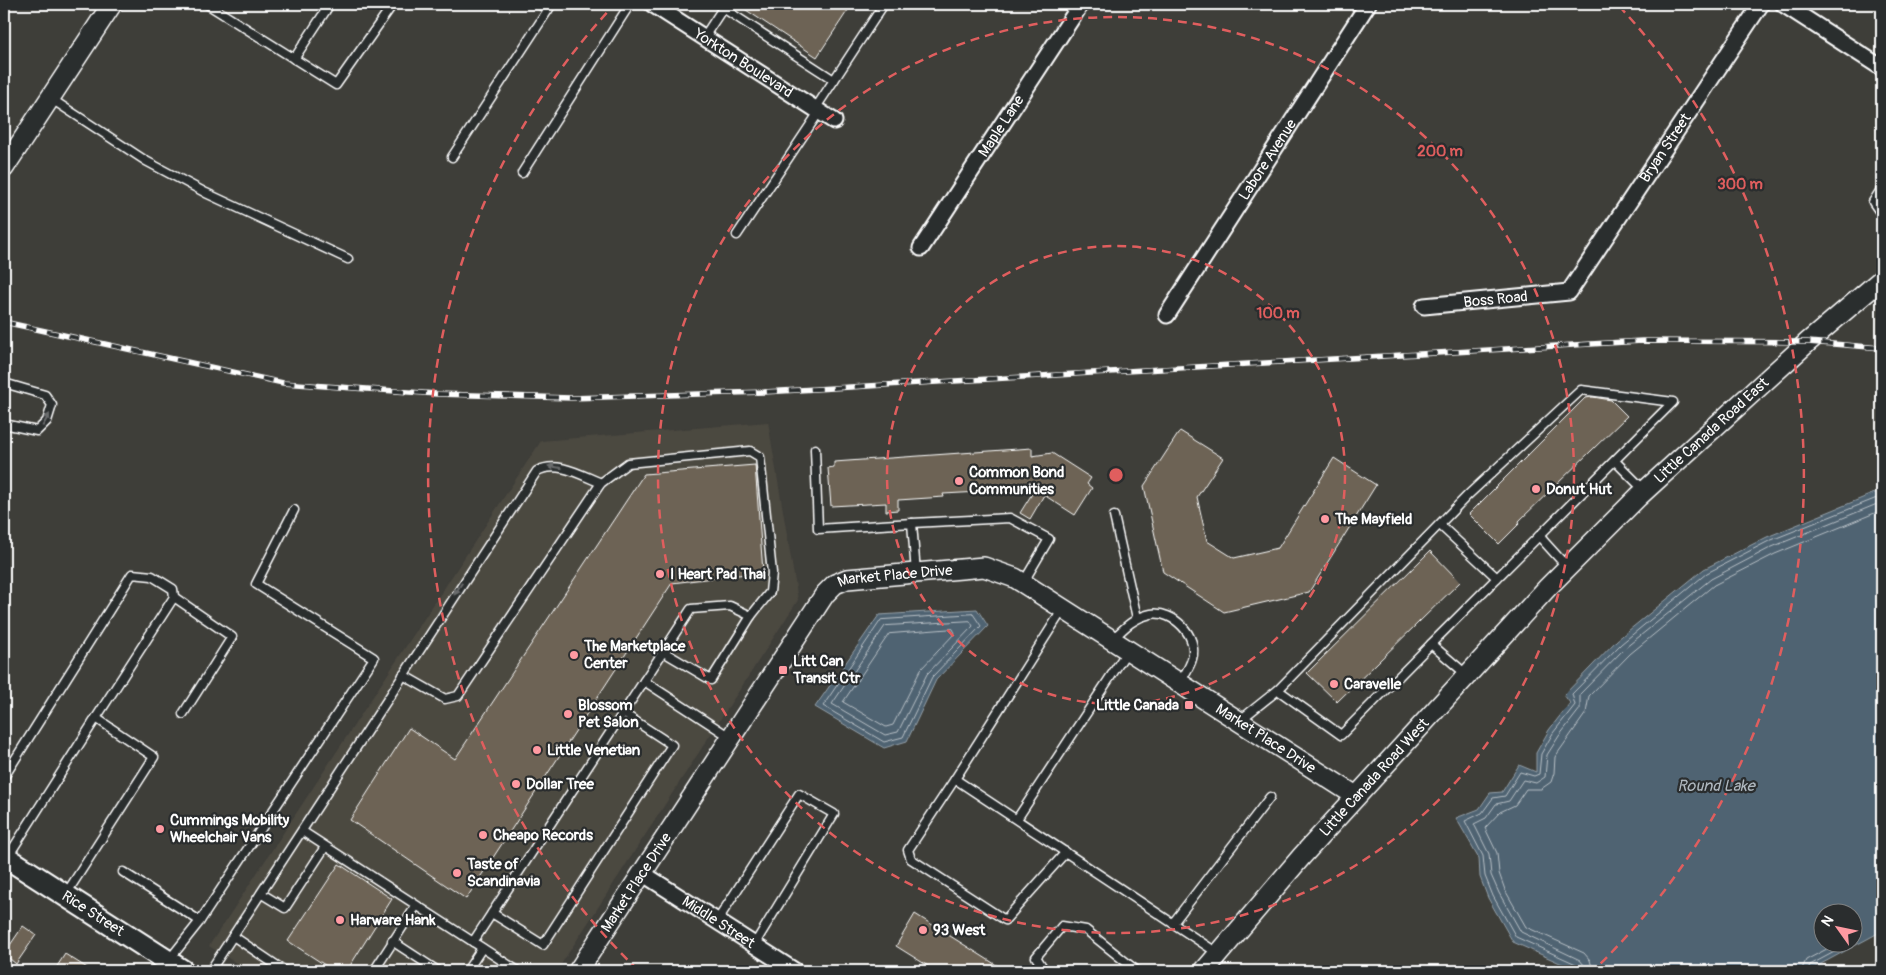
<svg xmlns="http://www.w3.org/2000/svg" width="1886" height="975" viewBox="0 0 1886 975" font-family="Pangolin,sans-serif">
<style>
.built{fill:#4c4941}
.water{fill:#4f6372;stroke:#95a1aa;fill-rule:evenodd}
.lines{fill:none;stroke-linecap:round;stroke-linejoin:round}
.shore{stroke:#b9c1c7;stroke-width:1}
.building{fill:#6d6454;stroke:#fff}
.service-casing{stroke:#fff;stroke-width:11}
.minor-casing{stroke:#fff;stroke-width:19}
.tertiary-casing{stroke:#fff;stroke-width:22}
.secondary-casing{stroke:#fff;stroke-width:25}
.service{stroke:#2a2d2e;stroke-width:8}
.minor{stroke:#2a2d2e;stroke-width:15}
.tertiary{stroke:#2a2d2e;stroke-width:19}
.secondary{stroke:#2a2d2e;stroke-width:21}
.rail-casing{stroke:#fff;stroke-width:5.5}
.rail{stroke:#2a2d2e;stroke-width:4;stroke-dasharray:11;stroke-linecap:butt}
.oneway{fill:#6a6c6d}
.ring{fill:none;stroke:#e05e5e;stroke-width:2.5;stroke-dasharray:9 6}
.poi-dot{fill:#ff9aa2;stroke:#2a2d2e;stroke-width:2}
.labels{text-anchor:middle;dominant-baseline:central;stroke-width:4.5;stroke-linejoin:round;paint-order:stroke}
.street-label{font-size:15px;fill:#fff;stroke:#2a2d2e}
.poi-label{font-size:15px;font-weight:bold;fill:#fff;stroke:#2a2d2e;text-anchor:start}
.water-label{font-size:16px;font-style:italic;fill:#b0b9c0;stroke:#2a2d2e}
.centre{fill:#e05e5e;stroke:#2a2d2e;stroke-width:2.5}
.ring-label{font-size:15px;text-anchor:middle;font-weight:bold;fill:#e05e5e;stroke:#2a2d2e;stroke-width:4.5;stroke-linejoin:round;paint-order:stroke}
</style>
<rect width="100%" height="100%" fill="#3e3e39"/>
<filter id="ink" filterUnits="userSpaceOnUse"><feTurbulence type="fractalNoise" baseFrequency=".02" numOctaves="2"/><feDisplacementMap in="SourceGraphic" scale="10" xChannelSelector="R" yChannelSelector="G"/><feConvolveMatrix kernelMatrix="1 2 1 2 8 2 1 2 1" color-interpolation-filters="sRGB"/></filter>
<g filter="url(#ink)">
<path class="built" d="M 768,422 L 798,600 L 558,969 L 560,971 L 249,971 L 209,946 L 541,441 Z"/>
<g class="water">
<path d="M 1882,490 L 1882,931 L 1808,971 L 1578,971 L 1513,942 L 1488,898 L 1480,877 L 1479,858 L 1456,818 L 1479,809 L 1490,793 L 1502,792 L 1519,765 L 1536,772 L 1536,753 L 1549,730 L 1570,703 L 1564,695 L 1617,640 L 1704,569 L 1767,537 ZM 1824,912 L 1854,912 L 1854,942 L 1824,942 Z"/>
<path d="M 977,609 L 988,626 L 936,680 L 907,741 L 884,748 L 815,707 L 879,615 Z"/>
</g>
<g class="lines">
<g class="shore">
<path d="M 973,614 L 981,626 L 932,677 L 903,737 L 884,742 L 823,706 L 881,620 Z"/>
<path d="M 970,621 L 973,626 L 927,674 L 898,732 L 885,735 L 832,704 L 885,626 Z"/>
<path d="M 953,629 L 955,633 L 921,669 L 893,725 L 886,727 L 843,702 L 889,634 Z"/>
<path d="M 1579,971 L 1576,964 L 1516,937 L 1493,896 L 1485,876 L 1483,856 L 1465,821 L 1482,813 L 1493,798 L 1505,796 L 1520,772 L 1534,776 L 1539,774 L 1541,754 L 1553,733 L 1575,705 L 1572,694 L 1621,644 L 1707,573 L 1769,541 L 1882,496"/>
<path d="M 1585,971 L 1584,965 L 1580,960 L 1521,932 L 1499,893 L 1491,875 L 1489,854 L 1474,824 L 1486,818 L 1496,804 L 1509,801 L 1523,780 L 1536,783 L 1545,777 L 1547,755 L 1559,736 L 1580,709 L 1580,694 L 1625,648 L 1711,579 L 1772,547 L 1882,502"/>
<path d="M 1593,971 L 1590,960 L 1584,953 L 1526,927 L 1505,890 L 1499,873 L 1497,853 L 1485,828 L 1500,812 L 1515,805 L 1526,789 L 1541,789 L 1551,782 L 1554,773 L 1555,757 L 1586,713 L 1589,696 L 1630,654 L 1714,585 L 1775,554 L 1882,510"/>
<path d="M 1801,971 L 1806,960 L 1840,942"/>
<path d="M 1807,971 L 1810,965 L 1853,942"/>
</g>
</g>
<g class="building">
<path d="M 737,4 L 852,4 L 817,57 Z"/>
<path d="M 1593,397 L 1611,400 L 1627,416 L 1519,521 L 1520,523 L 1499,544 L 1469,514 L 1585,398 Z"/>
<path d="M 1180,431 L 1223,458 L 1197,497 L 1207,541 L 1234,558 L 1278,548 L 1334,458 L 1376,485 L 1309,592 L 1224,612 L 1163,572 L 1144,486 Z"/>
<path d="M 1032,448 L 1032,456 L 1052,453 L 1091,478 L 1087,484 L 1092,488 L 1075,515 L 1044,495 L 1030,519 L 1020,513 L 1035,489 L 943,494 L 944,497 L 898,500 L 898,510 L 886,511 L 886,503 L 831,506 L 828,468 L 834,467 L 834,462 Z"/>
<path d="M 755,465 L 763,572 L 672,583 L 466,899 L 350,820 L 409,728 L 455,759 L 644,474 Z"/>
<path d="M 1430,551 L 1460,582 L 1337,702 L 1307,673 Z"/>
<path d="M 339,864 L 392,899 L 348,969 L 331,969 L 288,941 Z"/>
<path d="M 915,914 L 1006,971 L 936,971 L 896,946 Z"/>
<path d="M 23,926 L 36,935 L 16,964 L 4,954 Z"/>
<path d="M 65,954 L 92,971 L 54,971 Z"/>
</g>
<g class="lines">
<g class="service-casing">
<g id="service">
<path d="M 207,4 L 336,85 L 393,4"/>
<path d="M 539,4 L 548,10"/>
<path d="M 723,8 L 834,80"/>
<path d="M 704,37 L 725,5"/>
<path d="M 294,59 L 330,4"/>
<path d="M 50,98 L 146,161 L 206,193 L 348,259"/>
<path d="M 815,109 L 884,4"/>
<path d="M 452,157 L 552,4"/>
<path d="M 522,173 L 630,4"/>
<path d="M 1882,188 L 1873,202 L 1882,215"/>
<path d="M 737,235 L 819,112"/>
<path d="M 4,383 L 45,395 L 52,405 L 47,421 L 37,431 L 4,424"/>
<path d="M 815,449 L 818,529 L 912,523 L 916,573"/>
<path d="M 1615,461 L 1645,491"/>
<path d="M 1114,516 L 1137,618"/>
<path d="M 912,523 L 1010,518 L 1049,539 L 1023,583"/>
<path d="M 1440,525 L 1497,578"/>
<path d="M 1539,536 L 1568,568"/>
<path d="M 174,597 L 232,637 L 183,714"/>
<path d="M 1063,609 L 955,779 L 1219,954"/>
<path d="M 1112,640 C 1123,629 1134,617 1151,614 C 1173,610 1199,636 1192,659 C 1190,667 1184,675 1180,683"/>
<path d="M 403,675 L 445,699 L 458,696 L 601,483 L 628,463 L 750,451 L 760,457 L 772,573 L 770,592 L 751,616"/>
<path d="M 644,681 L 691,609 L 730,606 L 751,616 L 711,680 L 662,651"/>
<path d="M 1278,690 L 1468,495 L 1581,390 L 1673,402 L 1431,644"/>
<path d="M 1239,721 L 1278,690 L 1341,735 L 1431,644 L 1467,675"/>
<path d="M 4,777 L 132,574 L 152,576 L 173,589 L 174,597 L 96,718"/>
<path d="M 955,779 L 908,850 L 911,859 L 1005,920 L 1066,852"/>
<path d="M 1017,819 L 1128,650"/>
<path d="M 302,831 L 518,971"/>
<path d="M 7,858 L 96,718 L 154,757 L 66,894"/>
<path d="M 123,872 L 200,921"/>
<path d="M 262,894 L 285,908 L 325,847"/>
<path d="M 492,913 L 543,945 L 672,745 L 623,713"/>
<path d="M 717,921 L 799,794 L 834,814 L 754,945"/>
<path d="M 1173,923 L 1270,797"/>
<path d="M 233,936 L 285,971"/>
<path d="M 392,941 L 438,971"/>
<path d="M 473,942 L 644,681 L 730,737"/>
<path d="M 169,960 L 200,921 L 374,658 L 256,584 L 294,510"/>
<path d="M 210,971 L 537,471 C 557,460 581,475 601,483"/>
<path d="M 374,971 L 416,906"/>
<path d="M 467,971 L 482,948"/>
<path d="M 1045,971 L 1036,957 L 1062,926 L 1086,930 L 1137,971"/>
</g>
</g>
<g class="minor-casing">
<g id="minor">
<path id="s1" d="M 652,4 L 834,121"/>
<path d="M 1783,4 L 1882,68"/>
<path id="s2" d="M 921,248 L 1081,4"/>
<path id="s3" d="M 1424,306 L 1569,292 L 1761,4"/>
<path id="s4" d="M 1167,315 L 1368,4"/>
<path id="s5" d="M 642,873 L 795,971"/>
</g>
</g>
<g class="tertiary-casing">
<g id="tertiary">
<path d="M 4,168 L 112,4"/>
<path id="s6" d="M 578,971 L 825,594 L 835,584 L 847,579 L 984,567 L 1015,578 L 1356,796"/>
<path id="s7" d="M 1204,971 L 1302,856 L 1548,587 L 1638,497 L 1808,342 L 1882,279"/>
</g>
</g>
<g class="secondary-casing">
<g id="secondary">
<path id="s8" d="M 4,856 L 183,971"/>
</g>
</g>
<use href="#service" class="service"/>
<use href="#minor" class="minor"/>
<use href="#tertiary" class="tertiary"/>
<use href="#secondary" class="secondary"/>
<g class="rail-casing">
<path id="rail" d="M 4,322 L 283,383 L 437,394 L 571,398 L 764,392 L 1642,341 L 1808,342 L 1882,348"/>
</g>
<use href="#rail" class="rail"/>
</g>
<defs><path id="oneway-solid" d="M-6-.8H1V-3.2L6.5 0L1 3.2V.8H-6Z" transform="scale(1.25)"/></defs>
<g class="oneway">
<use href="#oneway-solid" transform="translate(46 420) rotate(-61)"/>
<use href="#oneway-solid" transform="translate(555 467) rotate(-171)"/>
<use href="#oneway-solid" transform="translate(458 589) rotate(123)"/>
</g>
</g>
<g class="ring">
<circle cx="1116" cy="475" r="229"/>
<circle cx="1116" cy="475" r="458"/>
<path d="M638 970A688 688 0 0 1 613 6M1619 6A688 688 0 0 1 1594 970"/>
</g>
<g class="poi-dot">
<circle cx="959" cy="481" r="5"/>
<circle cx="1536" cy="489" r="5"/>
<circle cx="1325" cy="519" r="5"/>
<circle cx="660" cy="574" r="5"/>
<circle cx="574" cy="655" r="5"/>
<rect x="778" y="665" width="10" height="10" rx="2.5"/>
<circle cx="1334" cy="684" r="5"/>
<rect x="1184" y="700" width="10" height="10" rx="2.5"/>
<circle cx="568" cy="714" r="5"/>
<circle cx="537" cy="750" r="5"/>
<circle cx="516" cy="784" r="5"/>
<circle cx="160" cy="829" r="5"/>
<circle cx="483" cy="835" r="5"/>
<circle cx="457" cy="873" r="5"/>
<circle cx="340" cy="920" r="5"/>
<circle cx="923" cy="930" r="5"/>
</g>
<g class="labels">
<g class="street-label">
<text stroke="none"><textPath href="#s1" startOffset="109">Yorkton Boulevard</textPath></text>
<text stroke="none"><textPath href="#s2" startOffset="146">Maple Lane</textPath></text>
<text stroke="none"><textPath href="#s3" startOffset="319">Bryan Street</textPath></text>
<text stroke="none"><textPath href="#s4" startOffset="185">Labore Avenue</textPath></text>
<text stroke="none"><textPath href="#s3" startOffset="72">Boss Road</textPath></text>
<text stroke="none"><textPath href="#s7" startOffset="742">Little Canada Road East</textPath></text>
<text stroke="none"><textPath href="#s6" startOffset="526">Market Place Drive</textPath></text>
<text stroke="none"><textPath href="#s6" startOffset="946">Market Place Drive</textPath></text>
<text stroke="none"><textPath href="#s7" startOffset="258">Little Canada Road West</textPath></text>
<text stroke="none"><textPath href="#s6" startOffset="106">Market Place Drive</textPath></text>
<text stroke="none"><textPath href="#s8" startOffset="106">Rice Street</textPath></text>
<text stroke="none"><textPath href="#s5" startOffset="91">Middle Street</textPath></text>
</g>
<g class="poi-label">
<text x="969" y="472">Common Bond<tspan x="969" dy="17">Communities</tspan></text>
<text x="1546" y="489">Donut Hut</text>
<text x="1335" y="519">The Mayfield</text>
<text x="670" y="574">I Heart Pad Thai</text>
<text x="584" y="646">The Marketplace<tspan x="584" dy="17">Center</tspan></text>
<text x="793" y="661">Litt Can<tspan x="793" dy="17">Transit Ctr</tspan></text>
<text x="1344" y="684">Caravelle</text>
<text x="578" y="705">Blossom<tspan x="578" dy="17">Pet Salon</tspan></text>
<text x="1179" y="705" text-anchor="end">Little Canada</text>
<text x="547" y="750">Little Venetian</text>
<text x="526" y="784">Dollar Tree</text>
<text x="170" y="820">Cummings Mobility<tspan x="170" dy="17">Wheelchair Vans</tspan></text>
<text x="493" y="835">Cheapo Records</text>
<text x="467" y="864">Taste of<tspan x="467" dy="17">Scandinavia</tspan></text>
<text x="350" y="920">Harware Hank</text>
<text x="933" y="930">93 West</text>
</g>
<g class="water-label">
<text x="1716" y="786">Round Lake</text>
</g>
</g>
<circle cx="1116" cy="475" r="8" class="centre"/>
<g class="ring-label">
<text x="1440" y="156">200 m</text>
<text x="1740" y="189">300 m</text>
<text x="1278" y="318">100 m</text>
</g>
<rect width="1886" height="975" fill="none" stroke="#2a2d2e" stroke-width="20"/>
<rect x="10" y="10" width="1866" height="955" fill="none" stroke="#fff" stroke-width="2" filter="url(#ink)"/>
<g transform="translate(1838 928) rotate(303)"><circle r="24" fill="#2a2d2e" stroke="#7f8182"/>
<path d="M0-4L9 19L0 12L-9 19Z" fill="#ff9aa2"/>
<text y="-8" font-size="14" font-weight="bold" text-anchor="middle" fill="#ffffff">N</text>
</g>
</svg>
